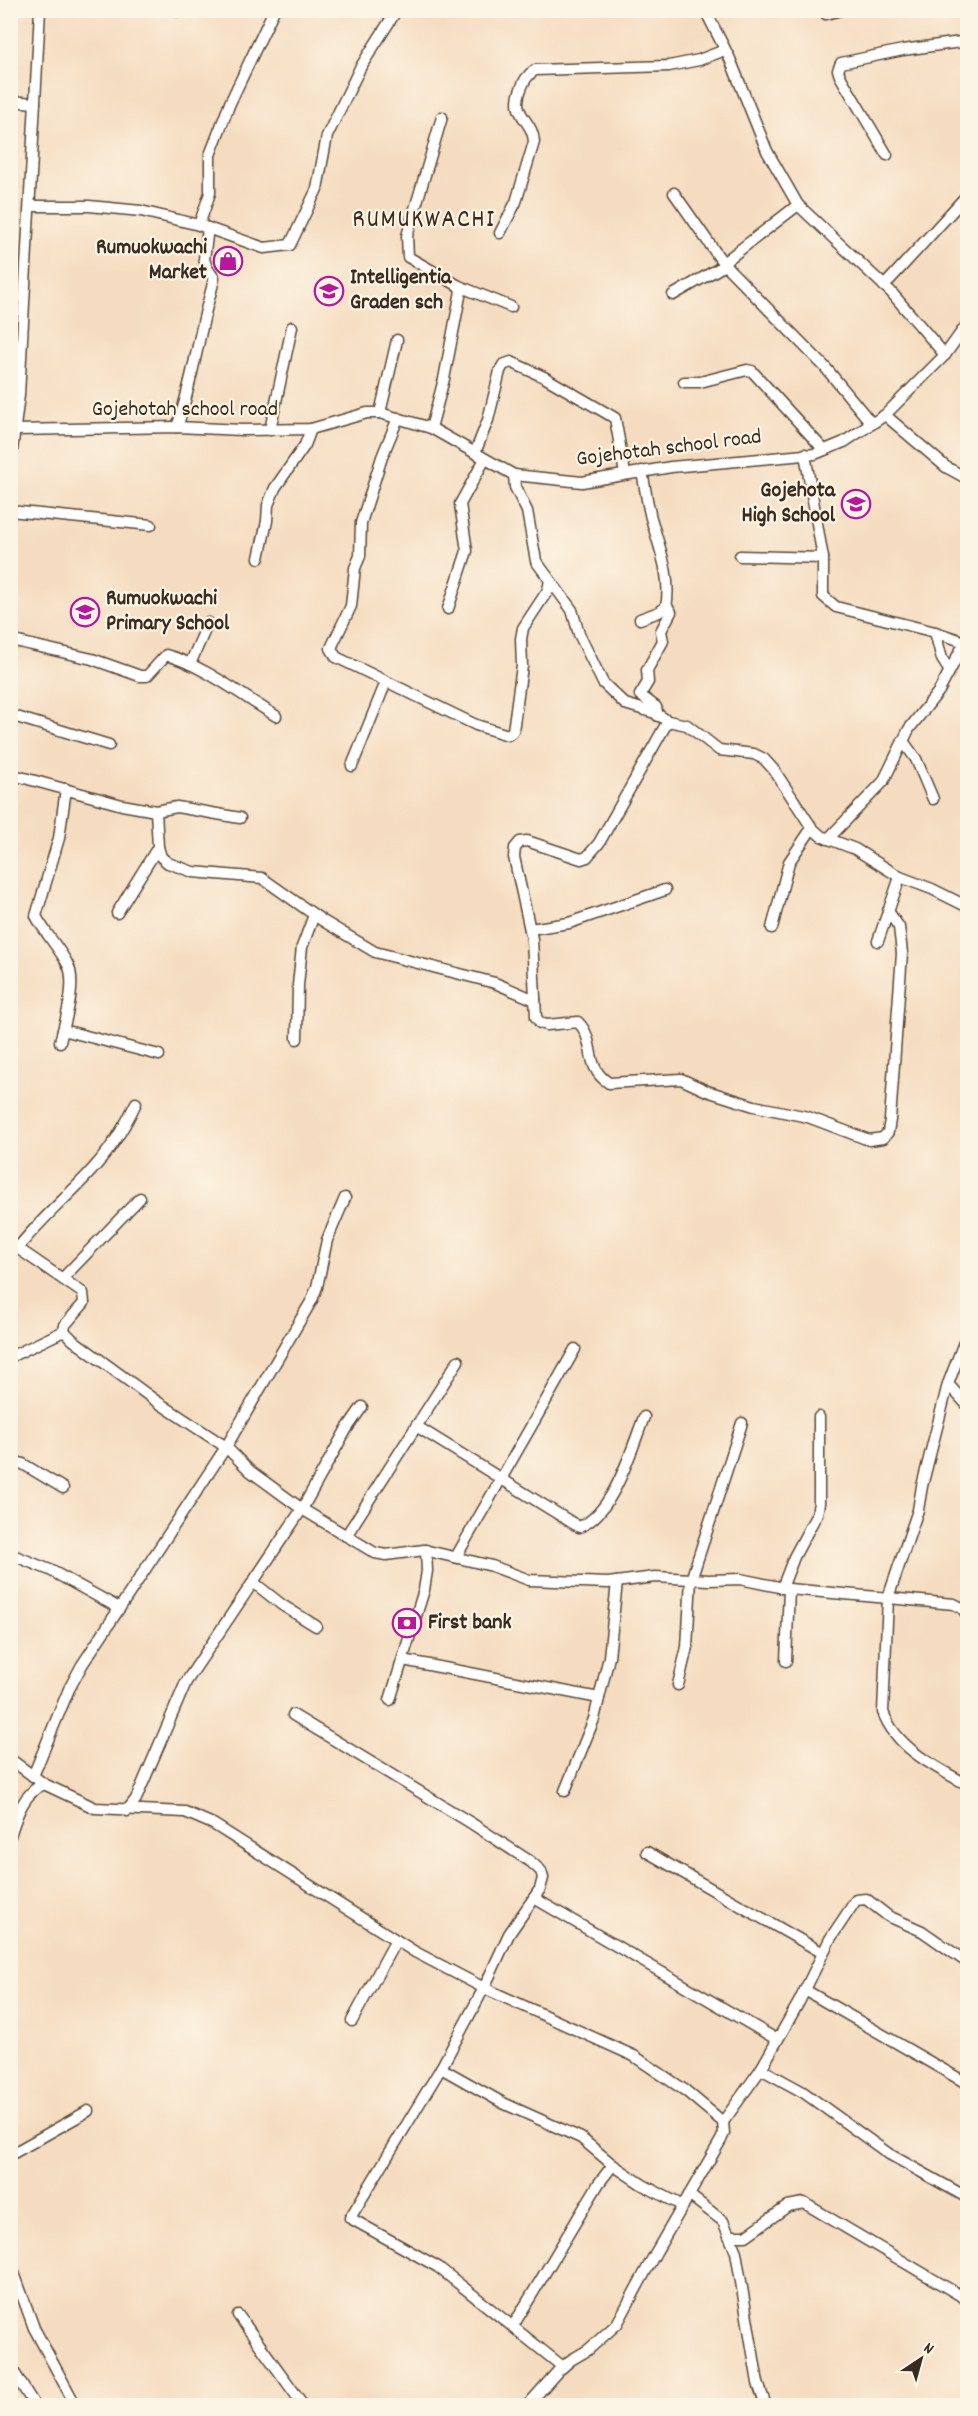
<svg xmlns="http://www.w3.org/2000/svg" width="978" height="2416" viewBox="0 0 978 2416" font-family="Dekko,sans-serif">
<style>
.lines{fill:none;stroke-linecap:round;stroke-linejoin:round}
.minor-casing{stroke:#574536;stroke-width:13}
.minor{stroke:#fff;stroke-width:10}
.labels{text-anchor:middle;dominant-baseline:central;stroke-width:4.5;stroke-linejoin:round;paint-order:stroke}
.poi-label{font-size:22px;font-weight:bold;fill:#3b2a1e;stroke:#fcf5e5;text-anchor:start}
.street-label{font-size:22px;fill:#3b2a1e;stroke:#fcf5e5}
.quarter-label{font-size:26px;letter-spacing:1.5px;fill:#3b2a1e;stroke:#fcf5e5}
</style>
<rect width="100%" height="100%" fill="#fcf5e5"/>
<filter id="ink" filterUnits="userSpaceOnUse"><feTurbulence type="fractalNoise" baseFrequency=".0167" numOctaves="2"/><feDisplacementMap in="SourceGraphic" scale="12" xChannelSelector="R" yChannelSelector="G"/><feConvolveMatrix kernelMatrix="1 2 1 2 8 2 1 2 1" color-interpolation-filters="sRGB"/></filter>
<filter id="wash" filterUnits="userSpaceOnUse"><feTurbulence type="fractalNoise" baseFrequency=".008" numOctaves="4" result="noise"/><feDisplacementMap in="SourceGraphic" scale="24" xChannelSelector="R" yChannelSelector="G"/><feGaussianBlur stdDeviation="1.35" result="paint"/><feColorMatrix in="noise" values="0 0 0 0 0 0 0 0 0 0 0 0 0 0 0 0 0 1.4 0 .05"/><feComposite in="paint" operator="in"/></filter>
<g filter="url(#wash)">
<rect width="100%" height="100%" fill="#f5dcc0"/>
</g>
<g filter="url(#ink)">
<g class="lines">
<g class="minor-casing">
<g id="minor">
<path d="M 705,10 L 730,59 L 767,151 L 798,205 L 891,292 L 945,355"/>
<path d="M 177,11 L 177,10"/>
<path d="M 826,14 L 841,10"/>
<path d="M 10,101 L 35,103"/>
<path d="M 442,117 L 407,236 L 408,257 L 459,286 L 511,307"/>
<path d="M 887,155 L 840,76 L 838,70 L 841,63 L 903,50 L 968,41"/>
<path d="M 674,193 L 723,263 L 825,367 L 872,424"/>
<path d="M 30,206 L 89,206 L 141,211 L 199,225 L 264,248 L 290,245 L 317,189 L 327,136 L 360,68 L 393,16 L 394,10"/>
<path d="M 199,225 L 210,193 L 210,155 L 230,103 L 274,10"/>
<path d="M 500,233 L 516,202 L 534,142 C 533,119 510,116 521,89 C 524,81 527,75 535,70 L 669,66 L 699,60 L 725,50"/>
<path d="M 723,263 L 798,205"/>
<path d="M 884,286 L 968,194"/>
<path d="M 673,295 L 725,265"/>
<path d="M 684,382 L 700,382 L 747,370 L 752,371 L 824,450"/>
<path d="M 380,413 L 397,340"/>
<path d="M 885,415 L 946,467 L 968,479"/>
<path d="M 398,418 L 382,457 L 361,523 L 360,556 L 355,568 L 351,606 L 331,648 L 336,657 L 476,725 L 508,735 L 513,731 L 522,666 L 521,639 L 523,628 L 548,590 L 550,580"/>
<path d="M 177,427 C 190,390 196,352 205,314 C 208,301 212,290 214,278 L 207,268 L 204,259 L 208,228"/>
<path d="M 431,428 L 444,379 L 461,291 L 459,286"/>
<path d="M 16,430 L 177,427 L 242,430 L 311,429 L 367,413 L 380,413 L 431,428 L 514,475 L 582,482 L 671,467 L 815,454 L 844,442 L 885,415 L 945,355 L 968,323"/>
<path d="M 270,430 L 292,327"/>
<path d="M 475,453 L 488,420 L 500,371 L 503,365 L 511,362 L 544,377 L 615,418 L 625,474"/>
<path d="M 805,454 L 823,558 L 823,596 L 836,607 L 935,632 L 968,643"/>
<path d="M 10,467 L 19,395 L 40,10"/>
<path d="M 514,475 L 515,487 L 527,511 L 536,561 L 572,610 L 579,634 L 603,683 L 625,704 L 655,713 L 668,721 L 687,725 L 719,750 L 754,754 L 764,759 L 774,770 L 812,828 L 821,836 L 855,849 L 900,877 L 878,941"/>
<path d="M 10,511 L 151,525"/>
<path d="M 740,556 L 823,558"/>
<path d="M 259,558 L 267,521 L 268,505 L 275,488 L 305,445 L 311,429"/>
<path d="M 448,609 L 467,551 L 460,504 L 485,459"/>
<path d="M 640,619 L 659,612 L 666,607 C 672,577 659,547 651,518 C 647,503 645,487 642,471"/>
<path d="M 935,632 L 942,659 L 949,670"/>
<path d="M 10,640 L 92,659 L 140,676 L 147,676 L 166,655 C 201,664 244,697 276,716"/>
<path d="M 190,664 L 208,623"/>
<path d="M 10,715 L 109,745"/>
<path d="M 658,716 L 656,707 L 640,695 L 648,682 L 647,670 L 663,641 L 661,631 L 671,612 L 666,605"/>
<path d="M 668,721 L 599,843 L 587,857 L 581,859 L 527,841 L 520,842 L 515,848 L 514,857 L 532,939 L 536,1017 L 540,1023 L 547,1025 L 578,1022 C 597,1041 583,1067 609,1083 L 681,1079 L 707,1091 L 754,1106 L 808,1117 L 869,1140 L 883,1138 L 888,1132 L 890,1120 L 902,953 L 899,927 L 888,911"/>
<path d="M 903,741 L 916,759 L 933,799"/>
<path d="M 352,766 L 386,682"/>
<path d="M 10,774 L 122,805 L 156,811 L 177,807 L 240,818"/>
<path d="M 156,811 L 158,847 L 161,857 L 168,863 L 193,872 L 262,878 L 323,921 L 375,952 L 495,983 L 535,1000"/>
<path d="M 828,839 L 883,782 L 909,729 L 939,691 L 965,642"/>
<path d="M 900,877 L 932,889 L 968,907"/>
<path d="M 117,913 L 158,847"/>
<path d="M 772,928 L 789,862 L 812,828"/>
<path d="M 530,929 L 569,923 L 665,890"/>
<path d="M 63,1030 L 159,1055"/>
<path d="M 297,1039 L 298,985 L 302,947 L 314,915"/>
<path d="M 60,1042 C 65,1022 78,981 67,963 C 58,947 45,933 36,916 L 59,838 L 66,789"/>
<path d="M 10,1243 L 83,1293 L 84,1303 L 65,1325 L 64,1331 L 73,1340 L 156,1401 L 226,1447 L 250,1471 L 302,1509 L 375,1553 L 386,1555 L 424,1550 L 492,1566 L 529,1580 L 608,1583 L 655,1577 L 709,1580 L 740,1579 L 789,1589 L 888,1598 L 883,1712 C 896,1748 935,1767 968,1785"/>
<path d="M 18,1248 C 42,1217 73,1193 98,1163 C 114,1145 126,1124 136,1103"/>
<path d="M 63,1278 L 140,1198"/>
<path d="M 968,1332 L 948,1384 L 922,1486 L 918,1510 L 888,1598 L 954,1604 L 962,1608 L 968,1616"/>
<path d="M 10,1357 L 64,1331"/>
<path d="M 948,1384 L 968,1406"/>
<path d="M 416,1426 L 579,1527 C 613,1515 632,1448 644,1417"/>
<path d="M 10,1460 L 23,1464 L 63,1488"/>
<path d="M 346,1536 L 458,1361"/>
<path d="M 10,1554 L 50,1570 L 119,1608"/>
<path d="M 456,1557 C 496,1487 536,1419 575,1349"/>
<path d="M 253,1582 L 282,1605 L 316,1626"/>
<path d="M 782,1588 L 794,1557 L 817,1514 L 819,1503 L 819,1417"/>
<path d="M 403,1660 L 599,1698"/>
<path d="M 786,1661 L 789,1589"/>
<path d="M 678,1685 L 687,1647 L 691,1580 L 742,1423"/>
<path d="M 390,1700 L 424,1590 L 427,1571 L 426,1550"/>
<path d="M 293,1715 L 471,1823 L 531,1862 L 541,1871 L 543,1878 L 540,1889 L 509,1934 L 484,1988 L 441,2068 L 350,2218 L 438,2267 L 563,2367"/>
<path d="M 10,1759 L 44,1784 L 95,1808 L 185,1812 L 213,1824 L 415,1952 L 484,1988 L 634,2056 L 686,2091 L 723,2122 L 724,2133 L 721,2140 L 656,2252 L 617,2324 L 588,2350 L 571,2360 L 558,2371 L 527,2406"/>
<path d="M 33,1776 L 69,1689 L 82,1665 L 226,1447 L 312,1300 L 317,1287 L 327,1240 L 345,1198"/>
<path d="M 565,1791 L 594,1719 L 609,1657 L 617,1582"/>
<path d="M 127,1811 L 136,1799 L 186,1682 L 302,1509 L 346,1430 L 362,1407"/>
<path d="M 10,1836 C 16,1816 24,1792 44,1784"/>
<path d="M 647,1852 L 823,1953"/>
<path d="M 534,1898 L 776,2039"/>
<path d="M 805,1990 L 968,2084"/>
<path d="M 352,2021 L 396,1940"/>
<path d="M 441,2068 L 503,2103 L 581,2138 L 613,2165 L 643,2185 L 683,2206"/>
<path d="M 761,2069 L 803,2092 L 889,2154 L 968,2198"/>
<path d="M 723,2122 L 761,2069 L 799,2002 L 830,1939 L 856,1900 L 866,1899 L 888,1916 L 922,1931 L 968,1963"/>
<path d="M 10,2155 L 88,2111"/>
<path d="M 689,2195 L 723,2221 L 736,2252 L 758,2383 L 766,2406"/>
<path d="M 729,2236 L 746,2236 L 788,2206 L 804,2203 L 968,2300"/>
<path d="M 10,2262 L 34,2328 L 76,2406"/>
<path d="M 238,2315 L 304,2406"/>
<path d="M 513,2326 L 599,2183 L 613,2165"/>
<path d="M 10,2366 L 35,2406"/>
</g>
</g>
<use href="#minor" class="minor"/>
</g>
</g>
<defs>
<g id="shop-ring" transform="scale(1.5)"><circle r="9.5" fill="#fcf5e5" stroke="#b5179e" stroke-width="1.5"/><path d="M-5-2.5h2.3a2.7 3.5 0 0 1 5.4 0H5L5.5 6h-11ZM-1.5-2.5h3a1.5 2.3 0 0 0-3 0Z" fill="#b5179e"/></g>
<g id="school-ring" transform="scale(1.5)"><circle r="9.5" fill="#fcf5e5" stroke="#b5179e" stroke-width="1.5"/><path d="M0-5L7-2L0 1L-7-2ZM-4 1L0 2.5L4 1V4Q0 6-4 4Z" fill="#b5179e"/></g>
<g id="bank-ring" transform="scale(1.5)"><circle r="9.5" fill="#fcf5e5" stroke="#b5179e" stroke-width="1.5"/><path d="M-6-4H6V4H-6ZM0-2.3a2.3 2.3 0 1 0 0 4.6a2.3 2.3 0 1 0 0-4.6Z" fill="#b5179e"/></g>
</defs>
<g fill-rule="evenodd">
<use href="#shop-ring" x="228" y="261"/>
<use href="#school-ring" x="329" y="291"/>
<use href="#school-ring" x="856" y="504"/>
<use href="#school-ring" x="85" y="612"/>
<use href="#bank-ring" x="407" y="1623"/>
</g>
<g class="labels">
<g class="poi-label">
<text x="207" y="248" text-anchor="end">Rumuokwachi<tspan x="207" dy="25">Market</tspan></text>
<text x="350" y="278">Intelligentia<tspan x="350" dy="25">Graden sch</tspan></text>
<text x="835" y="491" text-anchor="end">Gojehota<tspan x="835" dy="25">High School</tspan></text>
<text x="106" y="599">Rumuokwachi<tspan x="106" dy="25">Primary School</tspan></text>
<text x="428" y="1623">First bank</text>
</g>
<g class="street-label">
<text x="185" y="410">Gojehotah school road</text>
<text transform="translate(669 449) rotate(-7)">Gojehotah school road</text>
</g>
<g class="quarter-label">
<text x="424" y="220">RUMUKWACHI</text>
</g>
</g>
<rect width="978" height="2416" fill="none" stroke="#fcf5e5" stroke-width="36"/>
<g transform="translate(921 2359) rotate(36)" stroke="#fcf5e5" stroke-width="4.5" paint-order="stroke">
<path d="M0-4.5L10 22L0 15L-10 22Z" fill="#3b2a1e"/>
<text y="-9" font-size="16" font-weight="bold" text-anchor="middle" fill="#3b2a1e">N</text>
</g>
</svg>
